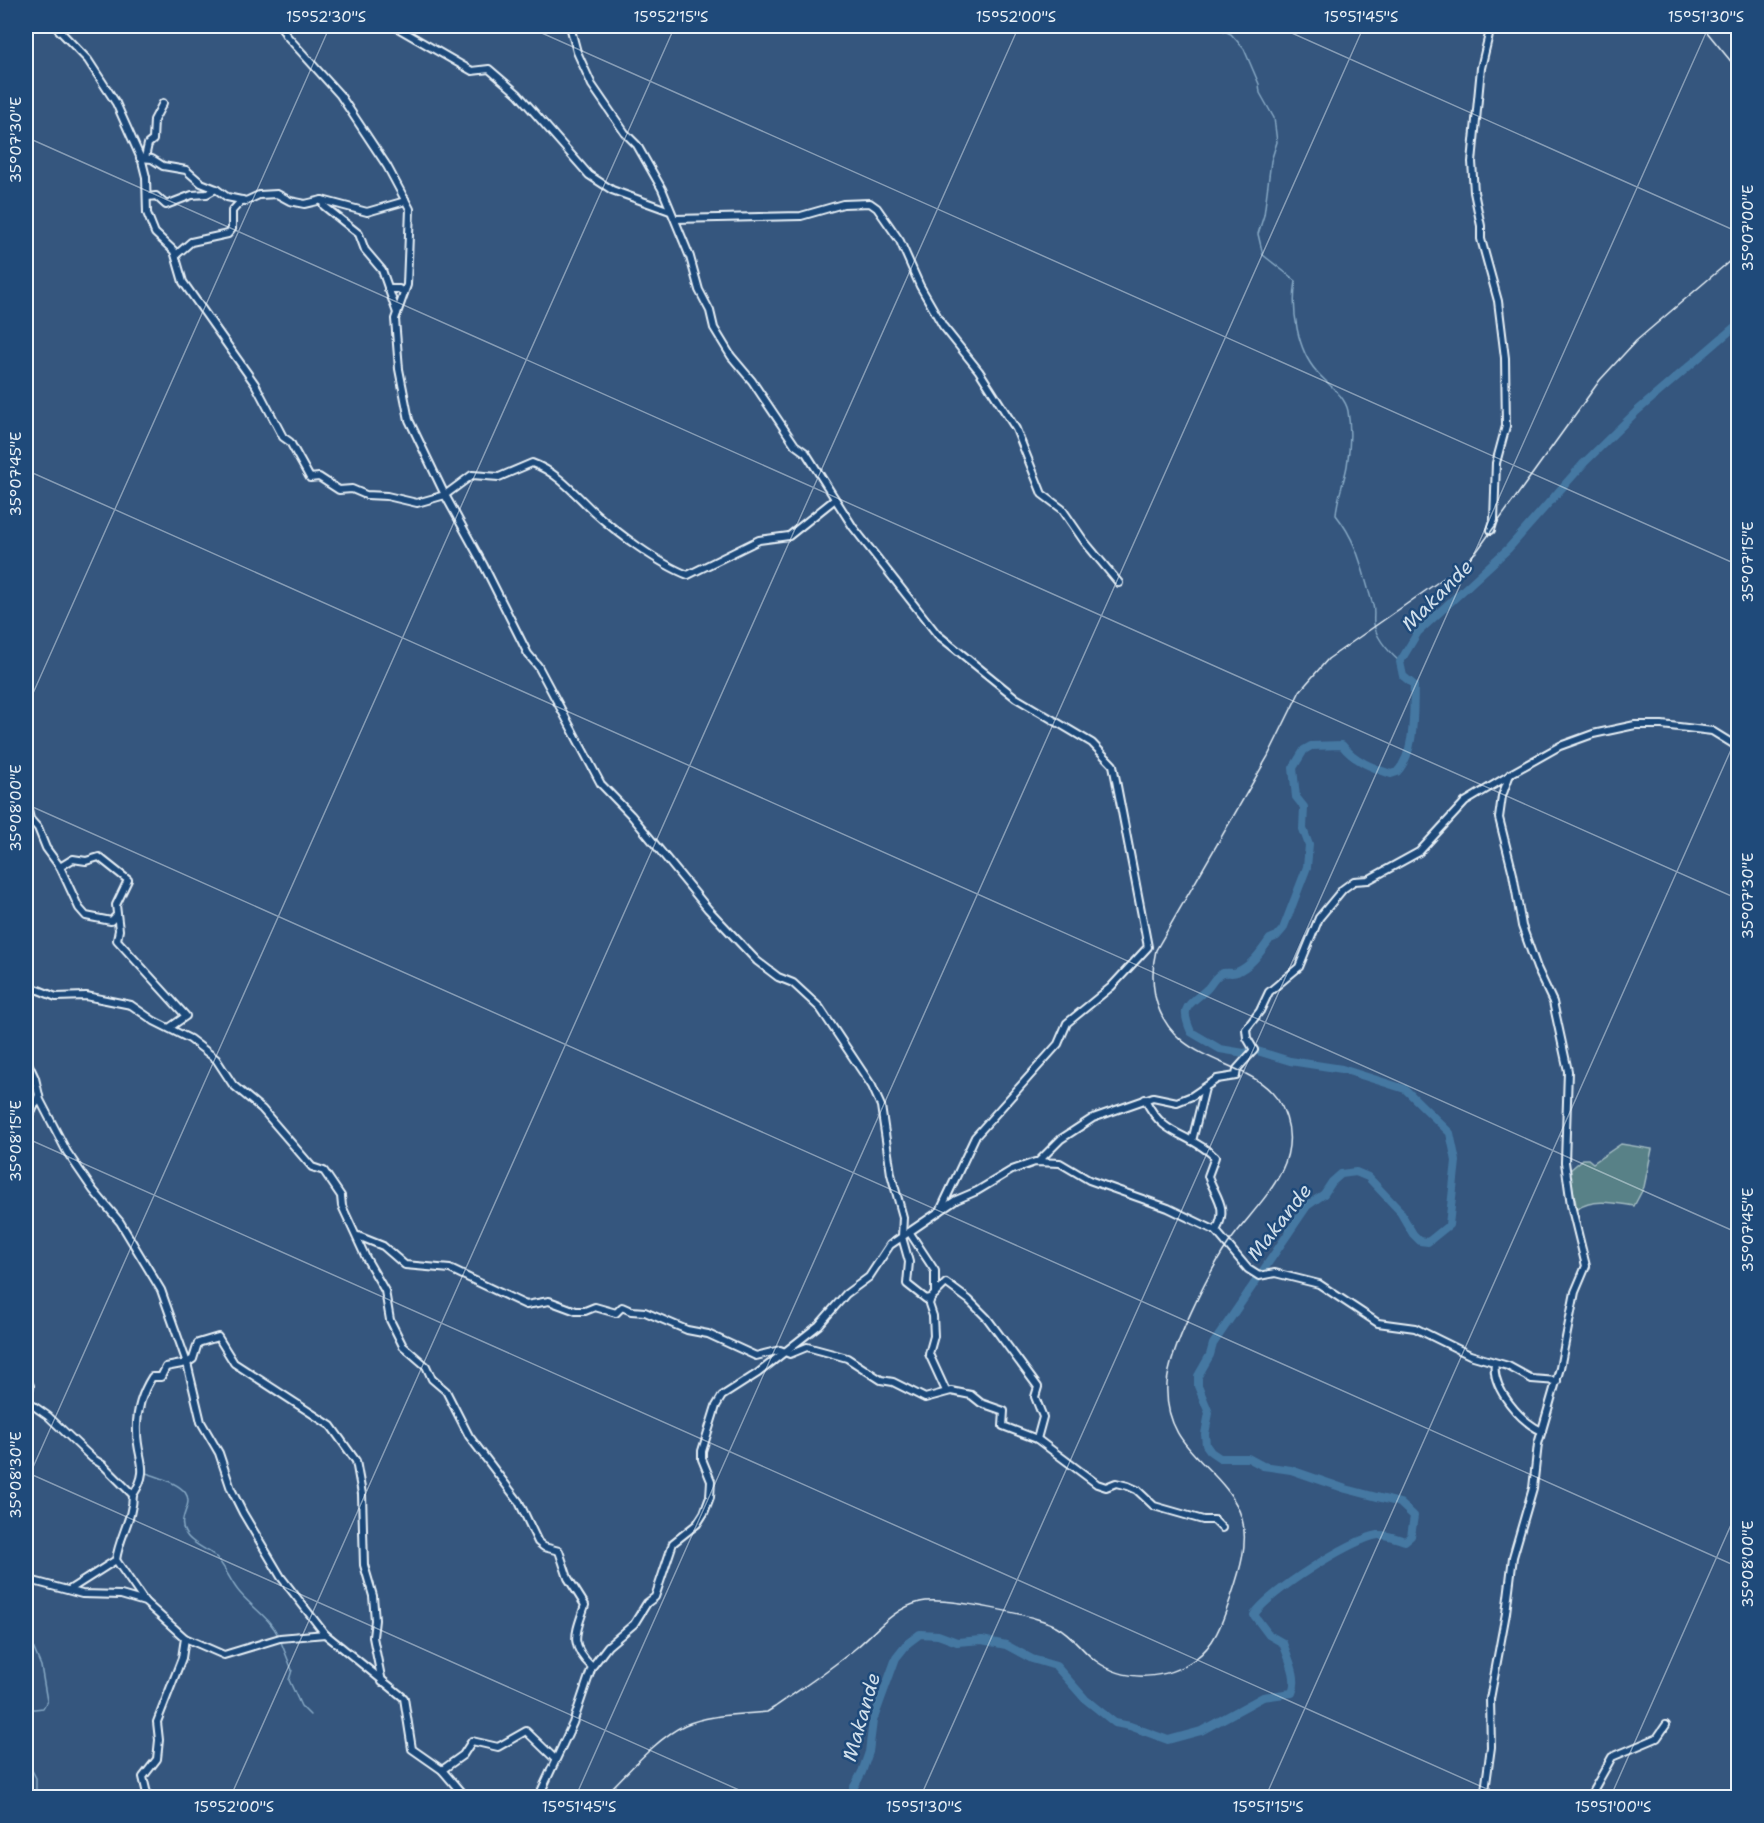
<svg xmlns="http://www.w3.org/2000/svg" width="1764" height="1823" viewBox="0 0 1764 1823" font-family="'Shantell Sans',sans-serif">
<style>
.green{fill:#598187;stroke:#a0b9c0;stroke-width:1.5}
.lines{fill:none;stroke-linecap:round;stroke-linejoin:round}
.stream{stroke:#86a8c4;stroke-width:1.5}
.river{stroke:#4578a2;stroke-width:8}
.minor-casing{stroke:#e8f1f8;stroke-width:10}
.minor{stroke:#1f4a7a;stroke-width:6}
.rail{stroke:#e8f1f8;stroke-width:1.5}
.ticks{fill:none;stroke:#e8f1f8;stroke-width:1.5;stroke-opacity:0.45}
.labels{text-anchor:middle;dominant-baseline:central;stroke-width:5;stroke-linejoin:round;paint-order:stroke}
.water-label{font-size:20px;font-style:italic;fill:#d0dfeb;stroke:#1f4a7a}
.neatline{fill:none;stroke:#e8f1f8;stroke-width:2}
.ticks-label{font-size:15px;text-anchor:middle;fill:#e8f1f8}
</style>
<rect width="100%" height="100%" fill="#35567e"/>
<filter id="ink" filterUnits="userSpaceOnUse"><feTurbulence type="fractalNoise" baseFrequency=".0167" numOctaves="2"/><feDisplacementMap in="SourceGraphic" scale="12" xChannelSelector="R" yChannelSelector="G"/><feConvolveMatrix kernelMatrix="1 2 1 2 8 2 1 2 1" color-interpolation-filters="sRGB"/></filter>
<g filter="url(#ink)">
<path class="green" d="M 1621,1144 L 1652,1149 L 1644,1187 L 1634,1206 C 1614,1203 1595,1198 1577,1209 L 1569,1171 L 1583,1159 L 1588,1159 L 1593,1163 Z"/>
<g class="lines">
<g class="stream">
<path d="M 1214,26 L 1231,34 L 1244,49 L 1259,84 L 1260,93 L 1274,118 L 1277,142 L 1271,161 L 1264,215 L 1258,234 L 1263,255 L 1296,281 C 1291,309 1297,350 1317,372 C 1327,384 1345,395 1348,411 C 1351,429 1350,449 1347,466 C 1344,483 1337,497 1336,515 C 1359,544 1362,571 1373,605 C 1375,612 1373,618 1374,624 C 1376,638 1390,653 1400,662"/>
<path d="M 146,1473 C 223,1496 166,1511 188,1537 C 195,1545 206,1549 214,1555 C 225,1565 230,1582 240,1593 C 254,1609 270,1618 279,1637"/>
<path d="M 26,1630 L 41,1666 L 47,1701 L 43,1708 L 26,1710"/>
<path d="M 281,1642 L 292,1670 L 289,1680 L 301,1706 L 310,1715"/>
<path d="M 26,1759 L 36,1778 L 36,1798"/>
</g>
<g class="river">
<path d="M 1729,26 L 1738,35"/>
<path d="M 848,1798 L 862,1772 L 869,1752 L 873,1721 L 896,1658 L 908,1643 L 920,1634 L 938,1635 L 957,1642 L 982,1640 L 1006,1645 L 1032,1659 L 1056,1666 L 1085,1699 L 1115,1723 L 1130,1726 L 1168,1740 L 1201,1731 L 1263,1697 L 1292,1693 C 1299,1678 1288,1658 1283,1643 L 1269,1635 L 1254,1615 C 1267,1593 1353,1538 1378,1535 C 1387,1534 1396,1538 1405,1541 L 1411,1536 L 1414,1516 L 1400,1503 L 1346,1489 L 1291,1470 L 1263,1466 L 1248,1458 L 1220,1458 L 1211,1452 L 1206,1445 L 1205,1434 L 1209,1413 L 1198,1386 L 1198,1376 L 1210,1355 L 1213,1344 L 1307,1206 L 1324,1194 L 1332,1182 L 1341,1174 L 1356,1172 L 1368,1177 L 1399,1210 L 1413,1234 L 1420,1241 L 1428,1242 L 1449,1225 L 1456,1161 L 1450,1133 L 1405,1089 L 1342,1069 L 1290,1061 L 1254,1050 L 1244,1053 L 1220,1049 L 1191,1032 C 1179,1005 1189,1006 1207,989 C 1213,983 1214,976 1223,973 C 1228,972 1233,974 1237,972 C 1253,965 1261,951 1270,939 L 1277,936 L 1283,929 L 1307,867 L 1309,845 L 1303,829 L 1304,807 L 1296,797 L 1293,768 L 1304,750 L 1311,746 L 1342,745 C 1354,761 1373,768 1391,774 L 1397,772 C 1416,752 1413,711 1414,685 L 1403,676 L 1400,662 L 1418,632 L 1508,549 L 1584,463 L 1637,411 L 1738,324"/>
</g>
<g class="minor-casing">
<g id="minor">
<path d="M 55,26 L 88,60 L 116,103 L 142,161 L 146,177 L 147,213 L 155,233 L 174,251 L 183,282 L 255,384 L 283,437 L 290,442 L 310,478 L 319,477 L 339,490 L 352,489 L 366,495 L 387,496 L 417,503 L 445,495 L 472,475 L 499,477 L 532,463 C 557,472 574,493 593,511 C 616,532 659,564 688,575 L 759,540 L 789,536 L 834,500"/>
<path d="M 281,26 L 286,35 L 340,95 L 387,166 L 410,209 L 407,285 L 395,319 L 399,369 L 409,420 L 445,495 L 484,566 L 528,654 L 538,666 L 601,784 L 631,815 L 708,909 L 757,961 L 778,977 L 793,983 L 820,1008 L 872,1086 L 881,1106 L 891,1174 L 903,1217 L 902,1237 L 909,1262 L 907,1284 L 926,1299 L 931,1298 L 946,1283 L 969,1300 L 987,1318 L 1038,1387 L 1035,1397 L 1043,1417 L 1037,1439"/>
<path d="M 394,26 L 472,71 L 489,69 L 518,94 L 589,175 L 612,190 L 670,211"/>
<path d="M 570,26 L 577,52 L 592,85 L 625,133 L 637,145 L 662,189 L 690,257 L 699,290 L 710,311 L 714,328 L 731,356 L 752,381 L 795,445 L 806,453 L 853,527 L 937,634 L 1016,698 L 1092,743 L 1113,765 L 1148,947 L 1111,987 L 1067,1023 L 1058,1044 L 975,1137 L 940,1211"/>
<path d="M 140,158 L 152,159 L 163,166 L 186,170 L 201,183 L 216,189 L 227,197 L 246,201 L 259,195 L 277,194 L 290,201 L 305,204 L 322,200 L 367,212 L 402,202 L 405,199"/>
<path d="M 145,158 L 148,144 L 153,140 L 154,120 L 163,103"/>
<path d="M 148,197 L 156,196 L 166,205 L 192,195 L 207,194 L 216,189"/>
<path d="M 322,200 L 324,206 L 359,234 L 365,250 L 382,270 L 397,313"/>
<path d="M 675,219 L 801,216 L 843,204 L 870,203 L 877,208 L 900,241 L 920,286 L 943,326 L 979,371 L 1016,429 L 1042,494 L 1062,509 L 1084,541 L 1119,583"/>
<path d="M 176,255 L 191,242 L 228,234 L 232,229 L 232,211 L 242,200"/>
<path d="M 388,289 L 399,289 L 404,293"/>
<path d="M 1491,530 L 1494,520 L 1496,463 L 1506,426 L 1505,358 L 1498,301 L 1481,239 L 1481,226 L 1474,192 L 1472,162 L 1481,68 L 1491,26"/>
<path d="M 26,802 L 30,819 L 38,828 L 46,848 L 60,867 L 79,908 L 86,916 L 111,921 L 116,916"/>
<path d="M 60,867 L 73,859 L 86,861 L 99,857 L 128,880 L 116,905 L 119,930 L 117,940 L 186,1016 L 169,1028"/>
<path d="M 26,985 L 56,997 L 86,996 L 131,1005 L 154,1021 L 190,1039 L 216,1059 L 233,1085 L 262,1109 L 312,1167 L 324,1171 L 341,1196 L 342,1206 L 366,1258 L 385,1291 L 390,1320 L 403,1346 L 426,1366 L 432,1379 L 446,1391 L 469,1436 L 519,1502 L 538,1542 L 544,1547 L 559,1551 L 568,1578 L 585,1605 C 576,1633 568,1644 592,1667"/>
<path d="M 26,1059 L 35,1078 L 40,1100 L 67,1152 L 93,1190 L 120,1222 L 161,1290 L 187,1363 L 201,1422 L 219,1453 L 231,1489 L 243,1513 L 281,1577 L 325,1634 L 404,1698 L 412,1749 L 442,1770 L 466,1798"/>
<path d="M 1145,1099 C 1164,1139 1188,1131 1215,1157 L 1208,1176 C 1216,1198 1229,1207 1216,1231"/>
<path d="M 26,1117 L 32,1111 L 39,1095"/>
<path d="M 1192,1141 L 1205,1088"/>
<path d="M 1039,1161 L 1061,1139 L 1093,1118 L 1153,1097 L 1177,1102 L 1192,1096 L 1217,1079 L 1236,1076 L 1237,1069 L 1254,1050 L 1247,1038 L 1246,1029 L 1260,1011 L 1269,992 L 1299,967 L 1319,918 L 1343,889 L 1354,881 L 1368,880 L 1419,852 L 1465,802 L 1510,775"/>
<path d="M 910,1233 L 935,1271 L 935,1294"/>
<path d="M 358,1236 L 383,1246 L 405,1265 L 450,1269 L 526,1305 L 549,1301 L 576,1311 L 585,1311 L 595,1307 L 616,1313 L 622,1307 L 631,1311 L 645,1312 L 687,1330 L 708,1334 L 756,1356 L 780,1350 L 790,1354 L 807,1347 L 833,1354 L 847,1358 L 881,1380 L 893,1382 L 925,1398 L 951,1391 L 971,1395 L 981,1403 L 1004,1411 L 1003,1426 L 1037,1439 L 1097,1484 L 1106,1487 L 1116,1483 L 1128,1486 L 1137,1490 L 1154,1506 L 1203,1520 L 1214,1520 L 1222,1528"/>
<path d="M 931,1298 L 929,1304 L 933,1316 L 934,1336 L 929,1354 L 946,1391"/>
<path d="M 1495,1363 C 1491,1388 1521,1422 1542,1431"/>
<path d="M 26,1378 L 30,1386 L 26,1404"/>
<path d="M 28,1402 L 48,1416 L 92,1458 L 103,1465 L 133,1495 C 133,1518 119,1537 116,1560 L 69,1590"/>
<path d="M 133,1495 C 151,1468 137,1460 137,1432 C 136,1413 142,1393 152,1377 L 161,1377 L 166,1367 L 187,1363 L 193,1359 L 198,1343 L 218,1337 L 234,1363 L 331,1426 L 356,1461 L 362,1494 L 364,1565 L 373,1596 L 375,1620 L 373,1637 L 382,1682"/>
<path d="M 116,1560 L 145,1602"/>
<path d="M 26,1579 L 82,1594 L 121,1595 L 145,1602 L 185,1638 L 224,1655 L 280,1638 L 325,1634"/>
<path d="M 442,1770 L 463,1755 L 472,1741 L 498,1747 L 526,1731 L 555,1759"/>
<path d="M 148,1798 L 143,1777 L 157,1759 L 159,1740 L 157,1722 L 182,1658 L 185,1638"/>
<path d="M 538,1798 L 573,1723 L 592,1667 L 608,1646 L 634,1624 L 647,1603 L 655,1597 L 673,1543 L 697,1524 L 704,1513 L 710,1497 L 711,1481 L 702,1459 L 702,1451 L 716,1406 L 722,1396 L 758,1373 L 819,1325 L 846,1294 L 869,1277 L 890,1245 L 956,1200 L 977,1191 L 1012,1170 L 1035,1162 L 1060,1163 L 1089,1180 L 1168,1208 L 1216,1231 L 1248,1269 L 1259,1276 L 1275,1273 L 1319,1284 L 1378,1323 L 1415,1328 L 1470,1355 L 1508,1366 L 1532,1379 L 1557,1381"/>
<path d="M 1484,1798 L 1491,1747 L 1490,1699 L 1506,1613 L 1513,1557 L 1533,1488 L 1538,1444 L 1560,1368 L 1575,1292 L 1586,1266 L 1571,1205 L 1565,1162 L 1568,1071 L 1553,1002 L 1537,968 L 1522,926 L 1513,874 L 1499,818 L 1502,796 L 1510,774 L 1560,746 L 1593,734 L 1635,725 L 1662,725 L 1712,731 L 1738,747"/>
<path d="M 1589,1798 L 1612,1757 L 1657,1738 L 1666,1725"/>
</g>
</g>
<use href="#minor" class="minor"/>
<g class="rail">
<path d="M 1702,26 L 1738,70"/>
<path d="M 602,1798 C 625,1776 656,1738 685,1725 C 709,1714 741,1715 767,1712 L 775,1707 C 802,1688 831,1669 856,1648 C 876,1631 894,1608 920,1602 C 944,1596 1034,1615 1056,1626 C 1073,1635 1082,1651 1096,1661 C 1126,1683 1166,1680 1195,1659 C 1216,1644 1223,1620 1231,1597 C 1239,1573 1249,1544 1242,1519 C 1226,1464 1163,1455 1167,1384 C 1169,1351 1209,1272 1228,1244 C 1254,1206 1303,1169 1286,1117 C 1267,1053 1172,1074 1155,996 C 1152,980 1152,966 1156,950 L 1268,756 L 1300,691 L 1328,659 L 1461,566 L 1477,551 L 1600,380 L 1636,341 L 1738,254"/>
</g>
</g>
</g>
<path class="ticks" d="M 526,26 L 1738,565M 1276,26 L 1738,232M 26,137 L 1738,899M 26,470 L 1738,1233M 26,709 L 330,26M 26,804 L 1738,1567M 26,1138 L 1507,1798M 26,1472 L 757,1798M 26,1483 L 675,26M 230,1798 L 1019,26M 575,1798 L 1364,26M 920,1798 L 1709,26M 1265,1798 L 1738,734M 1610,1798 L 1738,1509"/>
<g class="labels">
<g class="water-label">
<text transform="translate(1437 595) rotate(-45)">Makande</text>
<text transform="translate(1279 1222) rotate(-52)">Makande</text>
<text transform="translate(861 1717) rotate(-74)">Makande</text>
</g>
</g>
<rect width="1764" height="1823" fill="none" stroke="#1f4a7a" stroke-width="66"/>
<rect x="33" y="33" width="1698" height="1757" class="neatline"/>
<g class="ticks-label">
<text x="326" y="22">15°52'30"S</text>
<text x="671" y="22">15°52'15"S</text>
<text x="1016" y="22">15°52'00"S</text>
<text x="1361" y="22">15°51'45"S</text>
<text x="1706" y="22">15°51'30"S</text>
<text transform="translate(16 140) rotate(-90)" y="5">35°07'30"E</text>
<text transform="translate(1748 228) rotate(-90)" y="5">35°07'00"E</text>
<text transform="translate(16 474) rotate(-90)" y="5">35°07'45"E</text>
<text transform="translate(1748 562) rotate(-90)" y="5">35°07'15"E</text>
<text transform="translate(16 808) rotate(-90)" y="5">35°08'00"E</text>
<text transform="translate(1748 896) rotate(-90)" y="5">35°07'30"E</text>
<text transform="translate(16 1141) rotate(-90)" y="5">35°08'15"E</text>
<text transform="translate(1748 1230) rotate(-90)" y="5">35°07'45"E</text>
<text transform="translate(16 1475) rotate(-90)" y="5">35°08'30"E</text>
<text transform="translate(1748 1564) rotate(-90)" y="5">35°08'00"E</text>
<text x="234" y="1812">15°52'00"S</text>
<text x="579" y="1812">15°51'45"S</text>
<text x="924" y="1812">15°51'30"S</text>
<text x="1268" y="1812">15°51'15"S</text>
<text x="1613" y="1812">15°51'00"S</text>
</g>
</svg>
